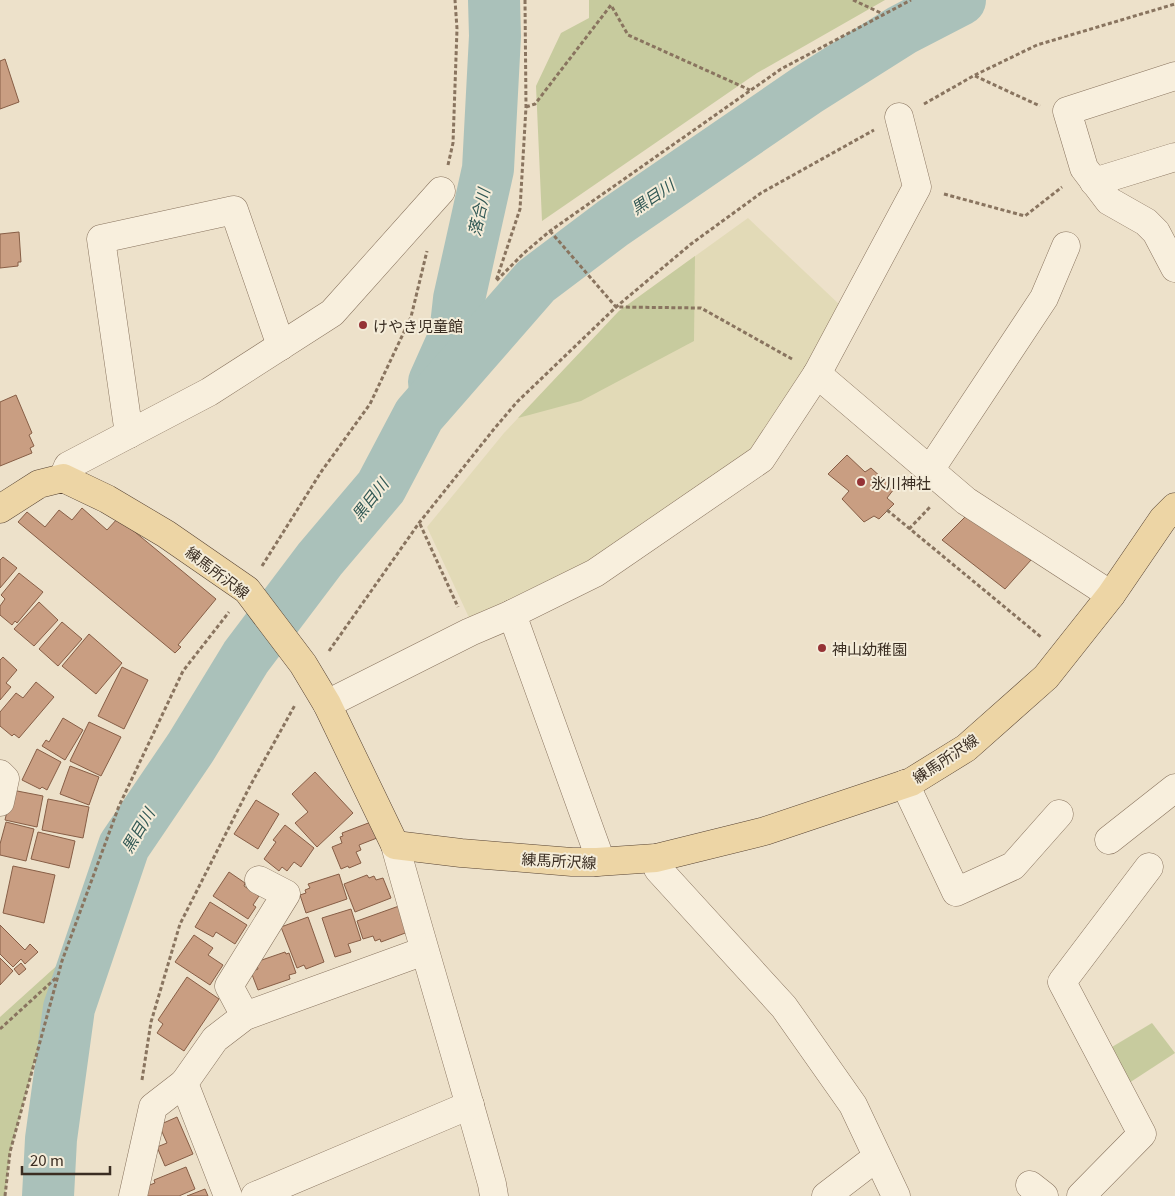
<svg xmlns="http://www.w3.org/2000/svg" width="1175" height="1196" viewBox="0 0 1175 1196" font-family="Georgia,'Noto Sans JP',serif">
<style>
.farmland{fill:#e2dab7}
.green{fill:#c7cb9e}
.lines{fill:none;stroke-linecap:round;stroke-linejoin:round}
.river{stroke:#aac1ba;stroke-width:52}
.building{fill:#c99e82;stroke:#875e46}
.minor-casing{stroke:#89745f;stroke-width:29}
.major-casing{stroke:#574333;stroke-width:29}
.path{stroke:#89745f;stroke-width:3;stroke-dasharray:4 2.5;stroke-linecap:butt}
.minor{stroke:#f8efdd;stroke-width:28}
.major{stroke:#edd5a5;stroke-width:28}
.poi-dot{fill:#953235;stroke:#f4ecd9;stroke-width:2}
.labels{text-anchor:middle;dominant-baseline:central;stroke-width:4;stroke-linejoin:round;paint-order:stroke}
.poi-label{font-size:15px;fill:#3a2d22;stroke:#f4ecd9;text-anchor:start}
.street-label{font-size:15px;fill:#3a2d22;stroke:#f4ecd9}
.water-label{font-size:16px;font-style:italic;fill:#325955;stroke:#f4ecd9}
</style>
<rect width="100%" height="100%" fill="#ede1ca"/>
<path class="farmland" d="M 748,218 L 841,306 L 756,454 L 593,566 L 472,624 L 427,527 L 504,433 L 619,311 Z"/>
<g class="green">
<path d="M 589,0 L 885,0 L 757,73 L 542,221 L 536,86 L 561,33 L 589,18 Z"/>
<path d="M 695,256 L 694,341 L 581,401 L 518,418 L 619,311 Z"/>
<path d="M 62,961 L 10,1152 L 5,1196 L 0,1196 L 0,1017 Z"/>
<path d="M 1152,1023 L 1175,1053 L 1129,1083 L 1112,1047 Z"/>
</g>
<g class="lines">
<g class="river">
<path d="M 434,382 L 455,335 L 459,299 L 488,169 L 495,36 L 494,0"/>
<path d="M 48,1196 L 51,1139 L 69,1008 L 124,846 L 191,747 L 246,657 L 320,559 L 381,487 L 419,415 L 536,281 L 613,223 L 807,90 L 902,30 L 960,0"/>
</g>
</g>
<g class="building">
<path d="M 5,59 L 19,102 L 0,109 L 0,61 Z"/>
<path d="M 19,232 L 21,262 L 18,262 L 18,266 L 0,268 L 0,234 Z"/>
<path d="M 16,395 L 32,433 L 29,435 L 34,446 L 30,448 L 32,453 L 0,466 L 0,402 Z"/>
<path d="M 847,455 L 865,472 L 871,468 L 894,489 L 887,498 L 894,504 L 879,519 L 874,516 L 864,522 L 842,499 L 849,491 L 828,474 Z"/>
<path d="M 82,508 L 107,530 L 118,518 L 216,599 L 178,645 L 181,647 L 175,653 L 18,522 L 27,512 L 45,527 L 59,510 L 72,520 Z"/>
<path d="M 968,514 L 1031,560 L 1005,589 L 942,540 Z"/>
<path d="M 3,557 L 17,568 L 0,588 L 0,560 Z"/>
<path d="M 19,573 L 43,592 L 17,623 L 15,621 L 12,625 L 0,615 L 0,606 L 5,599 L 1,595 Z"/>
<path d="M 39,602 L 58,620 L 34,646 L 14,629 Z"/>
<path d="M 62,622 L 82,639 L 58,666 L 39,649 Z"/>
<path d="M 89,634 L 122,663 L 96,694 L 62,666 Z"/>
<path d="M 3,657 L 17,670 L 6,683 L 11,687 L 0,700 L 0,660 Z"/>
<path d="M 122,667 L 148,680 L 124,729 L 98,716 Z"/>
<path d="M 36,682 L 54,697 L 19,738 L 14,734 L 12,736 L 0,726 L 0,712 L 16,693 L 23,698 Z"/>
<path d="M 63,718 L 83,730 L 65,760 L 42,746 L 46,740 L 49,742 Z"/>
<path d="M 89,722 L 121,737 L 101,776 L 70,761 Z"/>
<path d="M 37,749 L 61,762 L 47,790 L 42,787 L 40,789 L 22,780 Z"/>
<path d="M 70,766 L 99,777 L 89,805 L 60,794 Z"/>
<path d="M 315,772 L 353,813 L 317,847 L 295,823 L 308,812 L 292,794 Z"/>
<path d="M 12,790 L 43,796 L 37,827 L 5,820 Z"/>
<path d="M 48,799 L 89,807 L 83,838 L 42,830 Z"/>
<path d="M 256,800 L 279,814 L 258,849 L 234,834 Z"/>
<path d="M 6,822 L 34,829 L 26,861 L 0,855 L 0,844 Z"/>
<path d="M 371,822 L 377,838 L 359,845 L 361,850 L 356,852 L 361,863 L 349,868 L 348,866 L 341,869 L 332,847 L 342,843 L 340,837 L 343,836 L 342,833 Z"/>
<path d="M 285,825 L 314,848 L 301,867 L 294,862 L 287,871 L 282,867 L 279,871 L 264,859 L 276,842 L 273,840 Z"/>
<path d="M 38,832 L 75,841 L 69,868 L 31,859 Z"/>
<path d="M 13,866 L 55,875 L 44,923 L 3,913 Z"/>
<path d="M 229,872 L 245,883 L 244,886 L 259,896 L 253,905 L 256,907 L 248,919 L 213,896 Z"/>
<path d="M 339,874 L 347,899 L 306,913 L 300,895 L 306,893 L 305,890 L 310,888 L 308,884 Z"/>
<path d="M 367,875 L 369,878 L 374,876 L 376,880 L 383,878 L 391,898 L 355,912 L 344,884 Z"/>
<path d="M 210,902 L 247,925 L 235,944 L 216,932 L 213,937 L 195,927 Z"/>
<path d="M 399,906 L 408,932 L 381,942 L 380,939 L 375,941 L 373,936 L 363,939 L 357,921 Z"/>
<path d="M 351,909 L 361,940 L 348,944 L 351,952 L 335,957 L 322,918 Z"/>
<path d="M 308,917 L 324,962 L 306,969 L 304,965 L 297,968 L 281,927 Z"/>
<path d="M 0,925 L 25,950 L 30,944 L 38,952 L 25,964 L 21,959 L 13,967 L 0,954 Z"/>
<path d="M 194,935 L 213,948 L 208,955 L 223,965 L 210,985 L 175,962 Z"/>
<path d="M 285,952 L 286,954 L 289,953 L 296,973 L 289,975 L 290,979 L 258,990 L 251,972 L 258,969 L 256,962 Z"/>
<path d="M 0,958 L 13,971 L 0,985 Z"/>
<path d="M 21,963 L 26,969 L 19,975 L 14,969 Z"/>
<path d="M 187,977 L 219,999 L 184,1051 L 157,1033 L 163,1024 L 158,1020 Z"/>
<path d="M 177,1117 L 193,1154 L 165,1166 L 157,1147 L 167,1143 L 159,1125 Z"/>
<path d="M 186,1167 L 195,1189 L 179,1196 L 145,1196 L 147,1186 L 155,1183 L 154,1180 Z"/>
<path d="M 205,1189 L 208,1196 L 187,1196 Z"/>
</g>
<g class="lines">
<g class="minor-casing">
<g id="minor">
<path d="M 1175,76 L 1067,111 L 1084,168 L 1109,201 L 1146,222 L 1156,232 L 1175,268"/>
<path d="M 1094,182 L 1175,157"/>
<path d="M 817,374 L 966,501 L 1111,595"/>
<path d="M 129,434 L 101,239 L 234,210 L 281,346"/>
<path d="M 930,470 L 1044,298 L 1066,246"/>
<path d="M 63,478 L 68,466 L 209,392 L 332,313 L 441,191"/>
<path d="M 512,614 L 598,853 L 597,862"/>
<path d="M 327,704 L 470,632 L 512,614 L 595,573 L 761,459 L 817,374 L 917,187 L 899,117"/>
<path d="M 0,774 L 5,779 L 0,802"/>
<path d="M 905,784 L 956,892 L 1013,866 L 1059,814"/>
<path d="M 1109,840 L 1175,788"/>
<path d="M 395,845 C 426,958 461,1071 492,1184 L 494,1196"/>
<path d="M 656,858 L 658,869 L 784,1007 L 853,1105 L 896,1196"/>
<path d="M 245,1016 L 229,986 L 286,894 L 259,880"/>
<path d="M 1030,1185 L 1044,1196"/>
<path d="M 133,1196 L 153,1107 L 184,1083"/>
<path d="M 228,1196 L 184,1083 L 215,1039 L 245,1016 L 424,951"/>
<path d="M 255,1196 L 470,1105"/>
<path d="M 826,1196 L 877,1157"/>
<path d="M 1081,1196 L 1142,1134 L 1062,982 L 1149,867"/>
</g>
</g>
<g class="major-casing">
<path id="major" d="M 0,509 L 39,484 L 63,478 L 107,499 L 166,534 L 247,590 L 303,664 L 327,704 L 395,845 L 461,853 L 572,862 L 597,862 L 656,858 L 765,831 L 911,782 L 966,748 L 1046,677 L 1111,595 L 1163,519 L 1175,507"/>
</g>
<g class="path">
<path d="M 525,0 L 526,107 L 520,209 L 496,281 L 524,253 L 550,231 L 781,69 L 911,0"/>
<path d="M 853,0 L 883,14"/>
<path d="M 975,76 L 1040,106"/>
<path d="M 924,104 L 975,75 L 1037,45 L 1175,4"/>
<path d="M 526,107 L 535,104 L 611,5 L 628,35 L 750,90"/>
<path d="M 448,165 L 453,143 L 457,29 L 455,0"/>
<path d="M 944,194 L 1025,216 L 1062,187"/>
<path d="M 550,231 L 616,307 L 701,308 L 792,359"/>
<path d="M 887,510 L 1041,637"/>
<path d="M 420,524 L 458,607"/>
<path d="M 909,529 L 930,507"/>
<path d="M 262,566 L 321,472 L 370,404 L 411,317 L 427,251"/>
<path d="M 329,651 L 419,523 L 494,429 L 517,402 L 616,307 L 691,244 L 761,193 L 874,130"/>
<path d="M 0,1029 L 57,977"/>
<path d="M 142,1080 L 151,1022 L 180,924 L 250,786 L 295,705"/>
<path d="M 5,1196 L 10,1152 L 62,961 L 119,806 L 183,671 L 229,612"/>
</g>
<use href="#minor" class="minor"/>
<use href="#major" class="major"/>
</g>
<g class="poi-dot">
<circle cx="363" cy="325" r="5"/>
<circle cx="861" cy="482" r="5"/>
<circle cx="822" cy="648" r="5"/>
</g>
<g class="labels">
<g class="poi-label">
<text x="373" y="325">けやき児童館</text>
<text x="871" y="482">氷川神社</text>
<text x="832" y="648">神山幼稚園</text>
</g>
<g class="street-label">
<text transform="translate(218 572) rotate(37)">練馬所沢線</text>
<text transform="translate(945 758) rotate(-34)">練馬所沢線</text>
<text transform="translate(559 860) rotate(3)">練馬所沢線</text>
</g>
<g class="water-label">
<text transform="translate(652 196) rotate(-34)">黒目川</text>
<text transform="translate(478 212) rotate(-78)">落合川</text>
<text transform="translate(369 499) rotate(-52)">黒目川</text>
<text transform="translate(137 830) rotate(-59)">黒目川</text>
</g>
</g>
<path d="M22 1166v8h88v-8" fill="none" stroke="#3a2d22" stroke-width="2.5"/>
<text x="30" y="1166" font-size="15" fill="#3a2d22" stroke="#f4ecd9" stroke-width="4" paint-order="stroke">20 m</text>
</svg>
